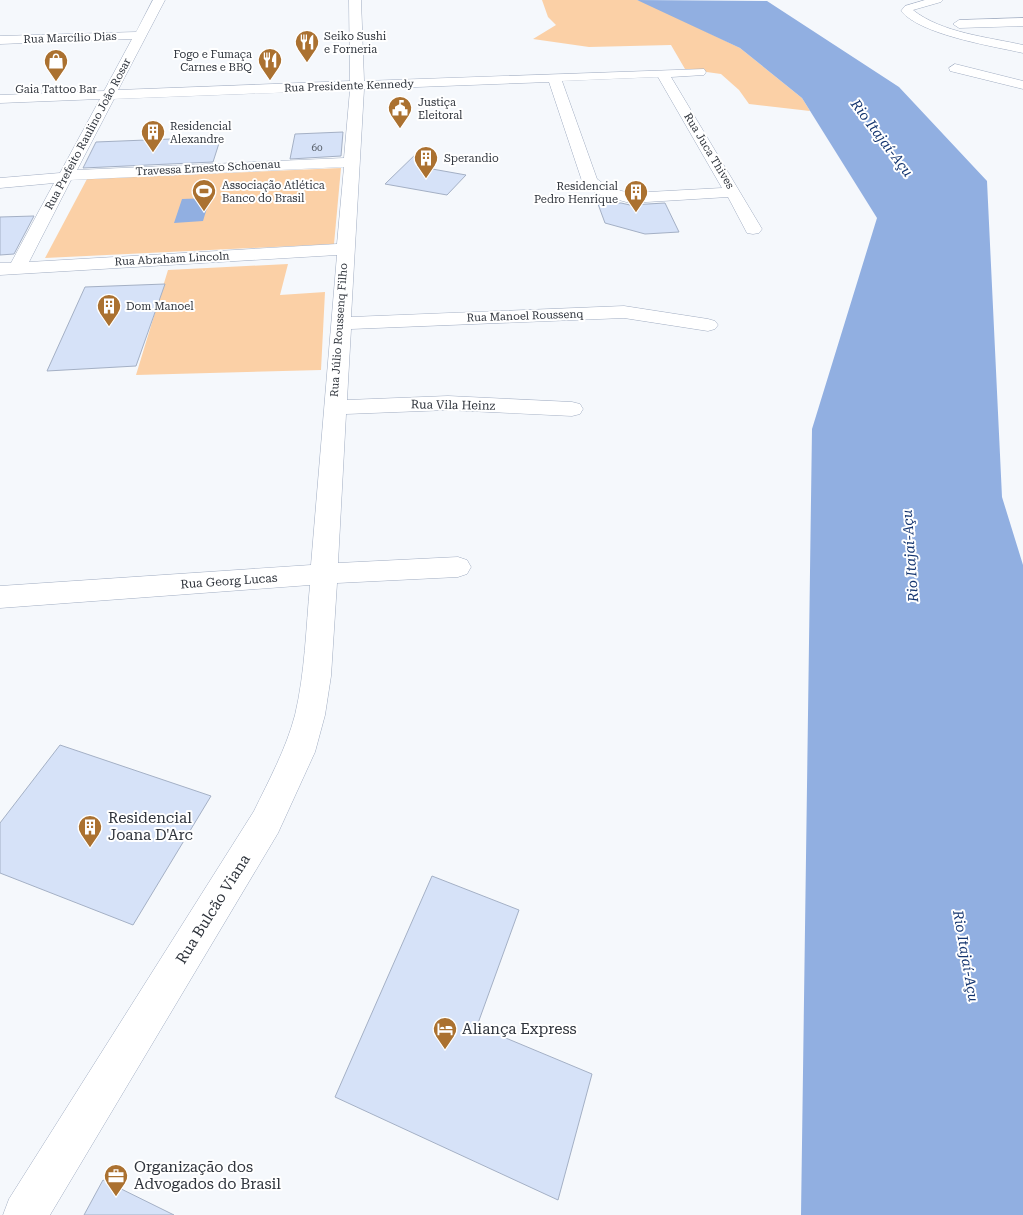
<svg xmlns="http://www.w3.org/2000/svg" width="1023" height="1215" viewBox="0 0 1023 1215" font-family="'Roboto Serif',serif">
<style>
.green{fill:#fbd0a6}
.water{fill:#91afe1}
.building{fill:#d6e2f8;stroke:#a4b0c5}
.lines{fill:none;stroke-linecap:round;stroke-linejoin:round}
.minor-casing{stroke:#a1adc2;stroke-width:1}
.minor{fill:#fff;fill-rule:evenodd}
.labels{text-anchor:middle;dominant-baseline:central;stroke-width:4;stroke-linejoin:round;paint-order:stroke}
.number-label{font-size:10px;fill:#59606b}
.far-poi-label{font-size:11px;fill:#2f343c;stroke:#fff;text-anchor:start}
.far-street-label{font-size:11px;fill:#2f343c;stroke:#fff}
.street-label{font-size:12px;fill:#2f343c;stroke:#fff}
.water-label{font-size:14px;font-style:italic;fill:#13346f;stroke:#fff}
.near-poi-label{font-size:15px;fill:#2f343c;stroke:#fff;text-anchor:start}
.near-street-label{font-size:15px;fill:#2f343c;stroke:#fff}
</style>
<rect width="100%" height="100%" fill="#f5f8fc"/>
<g class="green">
<path d="M 542,0 L 637,0 L 649,4 L 740,48 L 802,98 L 810,111 L 749,104 L 739,90 L 721,74 L 685,69 L 671,45 L 589,47 L 533,39 L 556,25 L 548,17 Z"/>
<path d="M 341,168 L 334,244 L 45,258 L 87,179 Z"/>
<path d="M 288,264 L 280,295 L 325,292 L 321,370 L 136,375 L 168,270 Z"/>
</g>
<g class="water">
<path d="M 637,0 L 767,1 L 899,87 L 987,181 L 1002,497 L 1023,565 L 1023,1215 L 801,1215 L 812,429 L 877,218 L 802,98 L 740,48 Z"/>
<path d="M 210,198 L 203,221 L 174,223 L 182,199 Z"/>
</g>
<g class="building">
<path d="M 343,132 L 341,156 L 290,159 L 295,134 Z"/>
<path d="M 221,137 L 213,162 L 83,168 L 96,142 Z"/>
<path d="M 420,150 L 421,167 L 466,175 L 447,195 L 385,184 Z"/>
<path d="M 621,203 L 630,205 L 665,203 L 679,232 L 645,234 L 605,223 L 598,204 Z"/>
<path d="M 34,216 L 14,254 L 0,255 L 0,217 Z"/>
<path d="M 165,284 L 136,366 L 47,371 L 85,287 Z"/>
<path d="M 60,745 L 211,796 L 133,925 L 0,873 L 0,823 Z"/>
<path d="M 432,876 L 519,910 L 477,1026 L 592,1074 L 558,1200 L 335,1097 Z"/>
<path d="M 103,1180 L 174,1215 L 84,1215 Z"/>
</g>
<g class="lines">
<g class="minor-casing">
<g id="minor">
<path d="M 153,0 L 165,0 L 118,90 L 350,81 L 349,0 L 361,0 L 364,81 L 704,69 L 706,72 L 704,75 L 671,77 L 762,229 L 759,233 L 753,234 L 747,233 L 728,197 L 630,203 L 597,194 L 582,181 L 549,82 L 364,89 L 351,317 L 624,306 L 708,319 L 715,321 L 718,325 L 715,329 L 708,331 L 624,318 L 351,329 L 347,400 L 448,396 L 572,402 L 580,404 L 583,409 L 580,414 L 572,416 L 448,410 L 346,414 L 338,563 L 458,557 L 467,560 L 471,567 L 467,574 L 458,577 L 337,583 L 331,676 L 325,715 L 315,752 L 278,833 L 50,1215 L 3,1215 L 9,1199 L 254,811 C 269,780 286,749 295,715 C 305,673 306,628 310,585 L 0,608 L 0,586 L 311,565 L 337,255 L 0,275 L 0,263 L 11,263 L 54,183 L 0,188 L 0,178 L 60,173 L 100,99 L 0,103 L 0,95 L 104,91 L 132,39 L 0,44 L 0,36 L 136,32 ZM 658,77 L 722,188 L 630,193 L 609,188 L 597,179 L 562,81 ZM 350,90 L 344,158 L 77,170 L 114,99 ZM 344,167 L 337,244 L 29,262 L 71,180 Z"/>
<path d="M 925,0 L 943,0 L 941,2 L 913,10 C 942,33 988,37 1023,45 L 1023,53 C 992,46 921,35 901,11 L 905,6 Z"/>
<path d="M 1023,18 L 1023,26 L 959,28 L 953,24 L 959,20 Z"/>
<path d="M 955,64 L 1023,81 L 1023,89 L 950,71 L 949,68 Z"/>
</g>
</g>
<use href="#minor" class="minor"/>
</g>
<defs>
<g id="restaurant-pin" transform="scale(1.25)"><path d="M0 17L-7.5 6A9.5 9.5 0 1 1 7.5 6Z" fill="#ab7130" stroke="#fff"/><path d="M-5-6h1v4h1v-4h1v4h1v-4h1v5L-1.5 .5V6h-2V.5L-5-1ZM5-6V6H3V1.5H1.5Q1.5-4 5-6Z" fill="#fff"/></g>
<g id="shop-pin" transform="scale(1.25)"><path d="M0 17L-7.5 6A9.5 9.5 0 1 1 7.5 6Z" fill="#ab7130" stroke="#fff"/><path d="M-5-2.5h2.3a2.7 3.5 0 0 1 5.4 0H5L5.5 6h-11ZM-1.5-2.5h3a1.5 2.3 0 0 0-3 0Z" fill="#fff"/></g>
<g id="civic-pin" transform="scale(1.25)"><path d="M0 17L-7.5 6A9.5 9.5 0 1 1 7.5 6Z" fill="#ab7130" stroke="#fff"/><path d="M-.6-6.5H3V-4.5H.6V-3L4-1V1h2V6H-6V1h2V-1L-.6-3ZM-1.2 2.5V6h2.4V2.5Z" fill="#fff"/></g>
<g id="building-pin" transform="scale(1.25)"><path d="M0 17L-7.5 6A9.5 9.5 0 1 1 7.5 6Z" fill="#ab7130" stroke="#fff"/><path d="M-4-6H4V6H1V3H-1V6H-4ZM-2.5-4.3h1.7v1.8h-1.7ZM.8-4.3h1.7v1.8H.8ZM-2.5-1h1.7V.8h-1.7ZM.8-1h1.7V.8H.8Z" fill="#fff"/></g>
<g id="stadium-pin" transform="scale(1.25)"><path d="M0 17L-7.5 6A9.5 9.5 0 1 1 7.5 6Z" fill="#ab7130" stroke="#fff"/><path d="M0-5a6.5 5 0 1 0 0 10a6.5 5 0 1 0 0-10ZM-3.5-1.8h7v3.6h-7Z" fill="#fff"/></g>
<g id="hotel-pin" transform="scale(1.25)"><path d="M0 17L-7.5 6A9.5 9.5 0 1 1 7.5 6Z" fill="#ab7130" stroke="#fff"/><path d="M-6-4.5h1.5V1H6V5H4.5V3h-9V5H-6ZM-4 0a1.8 1.8 0 1 1 3.6 0ZM.5 0V-2.5h3Q6-2.5 6 0Z" fill="#fff"/></g>
<g id="office-pin" transform="scale(1.25)"><path d="M0 17L-7.5 6A9.5 9.5 0 1 1 7.5 6Z" fill="#ab7130" stroke="#fff"/><path d="M-6-3h4V-5.5h4V-3h4V5H-6ZM-1-4.5V-3h2v-1.5ZM-6 0V1H6V0Z" fill="#fff"/></g>
</defs>
<g fill-rule="evenodd">
<use href="#restaurant-pin" x="307" y="42"/>
<use href="#restaurant-pin" x="270" y="60"/>
<use href="#shop-pin" x="56" y="61"/>
<use href="#civic-pin" x="400" y="108"/>
<use href="#building-pin" x="153" y="132"/>
<use href="#building-pin" x="426" y="158"/>
<use href="#stadium-pin" x="204" y="191"/>
<use href="#building-pin" x="636" y="192"/>
<use href="#building-pin" x="109" y="306"/>
<use href="#building-pin" x="90" y="827"/>
<use href="#hotel-pin" x="445" y="1029"/>
<use href="#office-pin" x="116" y="1176"/>
</g>
<g class="labels">
<g class="number-label">
<text x="317" y="147">60</text>
</g>
<g class="far-poi-label">
<text x="324" y="36">Seiko Sushi<tspan x="324" dy="13">e Forneria</tspan></text>
<text x="252" y="54" text-anchor="end">Fogo e Fumaça<tspan x="252" dy="13">Carnes e BBQ</tspan></text>
<text x="56" y="89" text-anchor="middle">Gaia Tattoo Bar</text>
<text x="418" y="102">Justiça<tspan x="418" dy="13">Eleitoral</tspan></text>
<text x="170" y="126">Residencial<tspan x="170" dy="13">Alexandre</tspan></text>
<text x="444" y="158">Sperandio</text>
<text x="222" y="185">Associação Atlética<tspan x="222" dy="13">Banco do Brasil</tspan></text>
<text x="618" y="186" text-anchor="end">Residencial<tspan x="618" dy="13">Pedro Henrique</tspan></text>
<text x="126" y="306">Dom Manoel</text>
</g>
<g class="far-street-label">
<text transform="translate(70 38) rotate(-2)">Rua Marcílio Dias</text>
<text transform="translate(349 86) rotate(-2)">Rua Presidente Kennedy</text>
<text transform="translate(88 134) rotate(-62)">Rua Prefeito Raulino João Rosar</text>
<text transform="translate(709 151) rotate(59)">Rua Juca Thives</text>
<text transform="translate(208 168) rotate(-3)">Travessa Ernesto Schoenau</text>
<text transform="translate(172 259) rotate(-3)">Rua Abraham Lincoln</text>
<text transform="translate(525 316) rotate(-2)">Rua Manoel Roussenq</text>
<text transform="translate(339 330) rotate(-86)">Rua Júlio Roussenq Filho</text>
</g>
<g class="street-label">
<text transform="translate(453 405) rotate(1)">Rua Vila Heinz</text>
<text transform="translate(229 581) rotate(-4)">Rua Georg Lucas</text>
</g>
<g class="water-label">
<text transform="translate(882 138) rotate(53)">Rio Itajaí-Açu</text>
<text transform="translate(910 556) rotate(-94)">Rio Itajaí-Açu</text>
<text transform="translate(966 956) rotate(80)">Rio Itajaí-Açu</text>
</g>
<g class="near-poi-label">
<text x="108" y="818">Residencial<tspan x="108" dy="17">Joana D'Arc</tspan></text>
<text x="462" y="1029">Aliança Express</text>
<text x="134" y="1167">Organização dos<tspan x="134" dy="17">Advogados do Brasil</tspan></text>
</g>
<g class="near-street-label">
<text transform="translate(213 909) rotate(-58)">Rua Bulcão Viana</text>
</g>
</g>
</svg>
